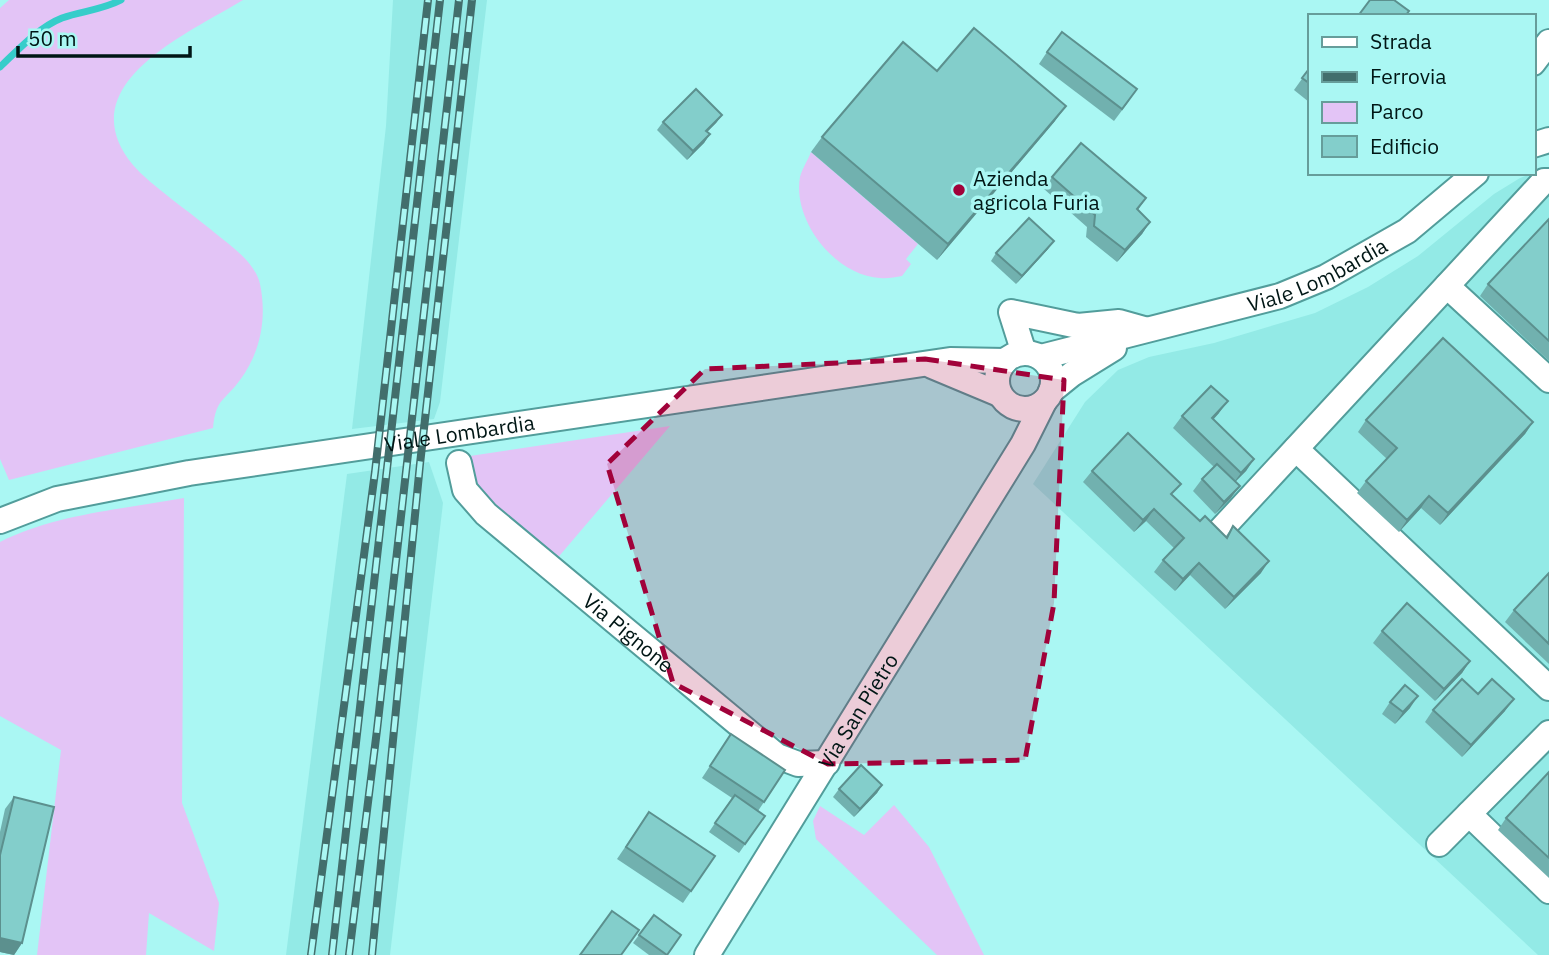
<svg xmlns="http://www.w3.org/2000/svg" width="1549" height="955" viewBox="0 0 1549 955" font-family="'IBM Plex Sans',sans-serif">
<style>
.built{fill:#93eae6}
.green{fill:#e3c4f6}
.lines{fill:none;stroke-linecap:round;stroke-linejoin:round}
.stream{stroke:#36cdca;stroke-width:7}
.minor-casing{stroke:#529d9b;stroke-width:28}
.minor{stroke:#fff;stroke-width:24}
.rail-casing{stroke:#426e6c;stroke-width:8}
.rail{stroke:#aaf7f3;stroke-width:5;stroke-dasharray:16;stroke-linecap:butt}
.wall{fill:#71b1af}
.shaded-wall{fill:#5c908e}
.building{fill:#83cecb;stroke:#5c908e;stroke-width:2}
.marked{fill:#a1023a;fill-opacity:0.2;stroke:#a1023a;stroke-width:5;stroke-dasharray:14 9;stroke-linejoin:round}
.poi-dot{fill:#a1023a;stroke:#aaf7f3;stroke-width:2.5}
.labels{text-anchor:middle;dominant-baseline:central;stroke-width:7;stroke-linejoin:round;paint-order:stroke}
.poi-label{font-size:21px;fill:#001615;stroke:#aaf7f3;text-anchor:start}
.street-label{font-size:21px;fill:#001615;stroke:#aaf7f3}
</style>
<rect width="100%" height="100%" fill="#aaf7f3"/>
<g class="built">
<path d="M 393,0 L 487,0 L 440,402 L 434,419 L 352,429 L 386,126 Z"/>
<path d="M 1549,167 L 1549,955 L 1538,955 L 1033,484 L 1085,402 L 1118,370 L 1149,357 L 1214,343 L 1315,313 L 1368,287 L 1418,256 L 1494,194 L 1520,178 Z"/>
<path d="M 429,462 L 443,503 L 390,955 L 286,955 L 347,474 Z"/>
</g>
<g class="green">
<path d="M 9,0 L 243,0 C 189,33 67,85 133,165 C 150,185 193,214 215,233 C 231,246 255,262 260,284 C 267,317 261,352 240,380 C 224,402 216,398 213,428 L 9,480 L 0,459 L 0,8 Z"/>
<path d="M 811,152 L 918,244 L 906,259 L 911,264 L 902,276 C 895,277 887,279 880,278 C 836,276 792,221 800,177 C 802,169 808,160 811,152 Z"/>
<path d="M 670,426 L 555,561 C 522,531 474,504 470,456 Z"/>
<path d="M 184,498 L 182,803 L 219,903 L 214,951 L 149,913 L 146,955 L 37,955 L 61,750 L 0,716 L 0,542 C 55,514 124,509 184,498 Z"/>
<path d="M 894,805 L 929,847 L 984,955 L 937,955 L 816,839 L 813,821 L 820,806 L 864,835 Z"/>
</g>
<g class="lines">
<path class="stream" d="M 0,67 C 18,50 39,27 62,18 C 82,11 102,10 121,0"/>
<g class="minor-casing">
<g id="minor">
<path d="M 1533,63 L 1549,42"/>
<path d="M 1533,145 L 1549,140"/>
<path d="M 1447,286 L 1549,380"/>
<circle cx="1025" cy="381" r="28"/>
<path d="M 1024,353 L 1011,312 L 1078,326 L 1119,322 L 1144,329"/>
<path id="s1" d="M 1041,357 L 1280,296 L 1326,277 L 1407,231 L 1476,173"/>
<path d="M 932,366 L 999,394"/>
<path d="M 1051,391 L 1072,374 L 1114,348"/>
<path d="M 1296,449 L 1549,688"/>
<path id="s2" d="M 459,463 L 465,490 L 486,514 L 777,756 L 798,764 L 827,763"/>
<path id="s3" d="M 0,521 L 57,499 L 189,473 L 950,360 L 1005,361"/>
<path d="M 1215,536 L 1544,181 L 1549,181"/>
<path d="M 1469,814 L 1549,891"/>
<path d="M 1439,844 L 1549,733"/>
<path id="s4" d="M 707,955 L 1023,444 L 1044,402"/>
</g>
</g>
<use href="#minor" class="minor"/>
<g class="rail-casing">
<g id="rail">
<path d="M 311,955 L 375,472 L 428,0"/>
<path d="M 332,955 L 440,0"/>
<path d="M 349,955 L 377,730 L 459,0"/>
<path d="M 372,955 L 420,464 L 472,0"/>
</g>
</g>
<use href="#rail" class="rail"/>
</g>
<g class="wall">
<path d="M 1047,52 L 1129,101 L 1114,121 L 1039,64 Z"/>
<path d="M 1309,69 L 1309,102 L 1294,90 Z"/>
<path d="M 937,71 L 1055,121 L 937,260 L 811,152 L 822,137 Z"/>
<path d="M 722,115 L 716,123 L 707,132 L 710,134 L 704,143 L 687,160 L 657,130 L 663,122 Z"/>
<path d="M 1052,177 L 1146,198 L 1138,210 L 1150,222 L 1142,234 L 1117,262 L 1086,237 L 1087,227 L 1044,189 Z"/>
<path d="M 1549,219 L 1549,361 L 1480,296 L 1488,284 Z"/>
<path d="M 1048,249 L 1016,284 L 991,261 L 996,253 Z"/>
<path d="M 1219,413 L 1213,420 L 1254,459 L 1246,471 L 1235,482 L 1231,498 L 1215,514 L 1193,491 L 1202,479 L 1214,467 L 1173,428 L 1182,416 Z"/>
<path d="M 1366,420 L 1533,422 L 1525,434 L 1440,525 L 1421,508 L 1399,532 L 1357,493 L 1366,481 L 1387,459 L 1358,432 Z"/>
<path d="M 1092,471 L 1173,495 L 1200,521 L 1226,536 L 1233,526 L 1261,573 L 1225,609 L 1190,575 L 1175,591 L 1154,572 L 1163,560 L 1174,548 L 1146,521 L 1134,532 L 1083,482 Z"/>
<path d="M 1549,573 L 1549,664 L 1505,622 L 1514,610 Z"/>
<path d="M 1382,631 L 1470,661 L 1462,673 L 1435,701 L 1373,643 Z"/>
<path d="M 1478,694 L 1505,711 L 1462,757 L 1425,722 L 1433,710 Z"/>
<path d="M 1390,702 L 1410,708 L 1395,724 L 1382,714 Z"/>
<path d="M 731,734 L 785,770 L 758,811 L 765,816 L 739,853 L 709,832 L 732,798 L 702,778 Z"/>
<path d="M 1549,772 L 1549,878 L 1498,830 L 1506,818 Z"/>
<path d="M 882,785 L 877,793 L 854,817 L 833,797 L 839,789 Z"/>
<path d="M 14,797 L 22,943 L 14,955 L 0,952 L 0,832 L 5,809 Z"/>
<path d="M 649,812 L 715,856 L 683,903 L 617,859 Z"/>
<path d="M 654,915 L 667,955 L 649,955 L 633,943 Z"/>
</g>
<g class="shaded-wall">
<path d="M 1066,106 L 1055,121 L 937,260 L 948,244 Z"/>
<path d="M 722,115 L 716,123 L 700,139 L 706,131 Z"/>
<path d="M 710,134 L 704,143 L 687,160 L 693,151 Z"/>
<path d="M 1150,222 L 1142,234 L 1117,262 L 1125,250 Z"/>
<path d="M 1054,241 L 1048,249 L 1016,284 L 1022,276 Z"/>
<path d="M 1228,401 L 1219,413 L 1203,430 L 1212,418 Z"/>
<path d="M 1533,422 L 1525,434 L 1440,525 L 1448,513 Z"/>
<path d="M 1254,459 L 1246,471 L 1232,485 L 1241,473 Z"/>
<path d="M 1240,486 L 1231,498 L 1215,514 L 1224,502 Z"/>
<path d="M 1429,496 L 1421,508 L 1399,532 L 1407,520 Z"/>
<path d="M 1154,509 L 1146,521 L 1134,532 L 1143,520 Z"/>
<path d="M 1269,561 L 1261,573 L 1225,609 L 1234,597 Z"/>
<path d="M 1199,563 L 1190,575 L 1175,591 L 1183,579 Z"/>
<path d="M 1470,661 L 1462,673 L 1435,701 L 1444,689 Z"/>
<path d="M 1418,696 L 1410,708 L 1395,724 L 1403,712 Z"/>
<path d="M 1514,699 L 1505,711 L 1462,757 L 1471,745 Z"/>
<path d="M 882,785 L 877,793 L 854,817 L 860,809 Z"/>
<path d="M 0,938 L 22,943 L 14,955 L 0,952 Z"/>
</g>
<g class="building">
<path d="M 1370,0 L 1394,0 L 1409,11 L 1405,16 L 1358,16 Z"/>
<path d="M 974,28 L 1066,106 L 948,244 L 822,137 L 903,42 L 937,71 Z"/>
<path d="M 1062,32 L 1137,89 L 1122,109 L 1047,52 Z"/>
<path d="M 1309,69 L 1309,83 L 1302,78 Z"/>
<path d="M 696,89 L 722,115 L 706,131 L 710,134 L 693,151 L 663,122 Z"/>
<path d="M 1081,143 L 1146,198 L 1137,209 L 1150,222 L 1125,250 L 1094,226 L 1095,215 L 1052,177 Z"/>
<path d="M 1029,218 L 1054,241 L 1022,276 L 996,253 Z"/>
<path d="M 1549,219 L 1549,341 L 1488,284 Z"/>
<path d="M 1443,338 L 1533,422 L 1448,513 L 1429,496 L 1407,520 L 1366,481 L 1397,448 L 1366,420 Z"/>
<path d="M 1211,386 L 1228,401 L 1212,418 L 1254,459 L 1241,473 L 1182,416 Z"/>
<path d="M 1128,433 L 1181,484 L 1171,494 L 1200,521 L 1205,516 L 1227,538 L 1233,526 L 1269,561 L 1234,597 L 1199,563 L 1183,579 L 1163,560 L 1184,538 L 1154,509 L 1143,520 L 1092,471 Z"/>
<path d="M 1217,464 L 1240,486 L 1224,502 L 1202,479 Z"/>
<path d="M 1549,573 L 1549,644 L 1514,610 Z"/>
<path d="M 1407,603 L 1470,661 L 1444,689 L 1382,631 Z"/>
<path d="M 1462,679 L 1478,694 L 1492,679 L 1514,699 L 1471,745 L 1433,710 Z"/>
<path d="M 1405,685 L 1418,696 L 1403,712 L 1390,702 Z"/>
<path d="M 731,734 L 785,770 L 764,802 L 710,766 Z"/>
<path d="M 861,765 L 882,785 L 860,809 L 839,789 Z"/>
<path d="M 1549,772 L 1549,858 L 1506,818 Z"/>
<path d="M 735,795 L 765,816 L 745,844 L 715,823 Z"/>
<path d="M 14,797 L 54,807 L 22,943 L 0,938 L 0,855 Z"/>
<path d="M 649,812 L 715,856 L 691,891 L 626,847 Z"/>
<path d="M 612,911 L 639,930 L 621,955 L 580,955 Z"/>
<path d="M 654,915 L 681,935 L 667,955 L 639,935 Z"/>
</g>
<path class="marked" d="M 925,359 L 1064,380 L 1054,603 L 1025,760 L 828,764 L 673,683 L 607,464 L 705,369 Z"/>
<circle class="poi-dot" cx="959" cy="190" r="7"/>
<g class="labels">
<g class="poi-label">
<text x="973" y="178">Azienda<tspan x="973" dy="24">agricola Furia</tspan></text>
</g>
<g class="street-label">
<text stroke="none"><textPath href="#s1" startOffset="289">Viale Lombardia</textPath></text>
<text stroke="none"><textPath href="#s3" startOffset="469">Viale Lombardia</textPath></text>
<text stroke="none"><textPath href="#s2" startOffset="245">Via Pignone</textPath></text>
<text stroke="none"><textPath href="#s4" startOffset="287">Via San Pietro</textPath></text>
</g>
</g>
<rect x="1308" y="14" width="228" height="161" fill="#aaf7f3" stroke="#669d9a" stroke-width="2"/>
<rect x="1322" y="37" width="35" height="10" fill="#ffffff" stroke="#669d9a" stroke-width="2"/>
<text x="1370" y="49" font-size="21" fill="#001615">Strada</text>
<rect x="1322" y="72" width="35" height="10" fill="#426e6c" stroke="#669d9a" stroke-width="2"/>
<text x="1370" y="84" font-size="21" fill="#001615">Ferrovia</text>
<rect x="1322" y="102" width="35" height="21" fill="#e3c4f6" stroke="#669d9a" stroke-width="2"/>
<text x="1370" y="119" font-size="21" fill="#001615">Parco</text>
<rect x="1322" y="136" width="35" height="21" fill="#83cecb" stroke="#669d9a" stroke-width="2"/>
<text x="1370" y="154" font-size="21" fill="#001615">Edificio</text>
<path d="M18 46v10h172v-10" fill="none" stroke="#001615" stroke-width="3.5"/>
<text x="28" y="46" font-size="21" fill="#001615" stroke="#aaf7f3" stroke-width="5" paint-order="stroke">50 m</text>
</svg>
